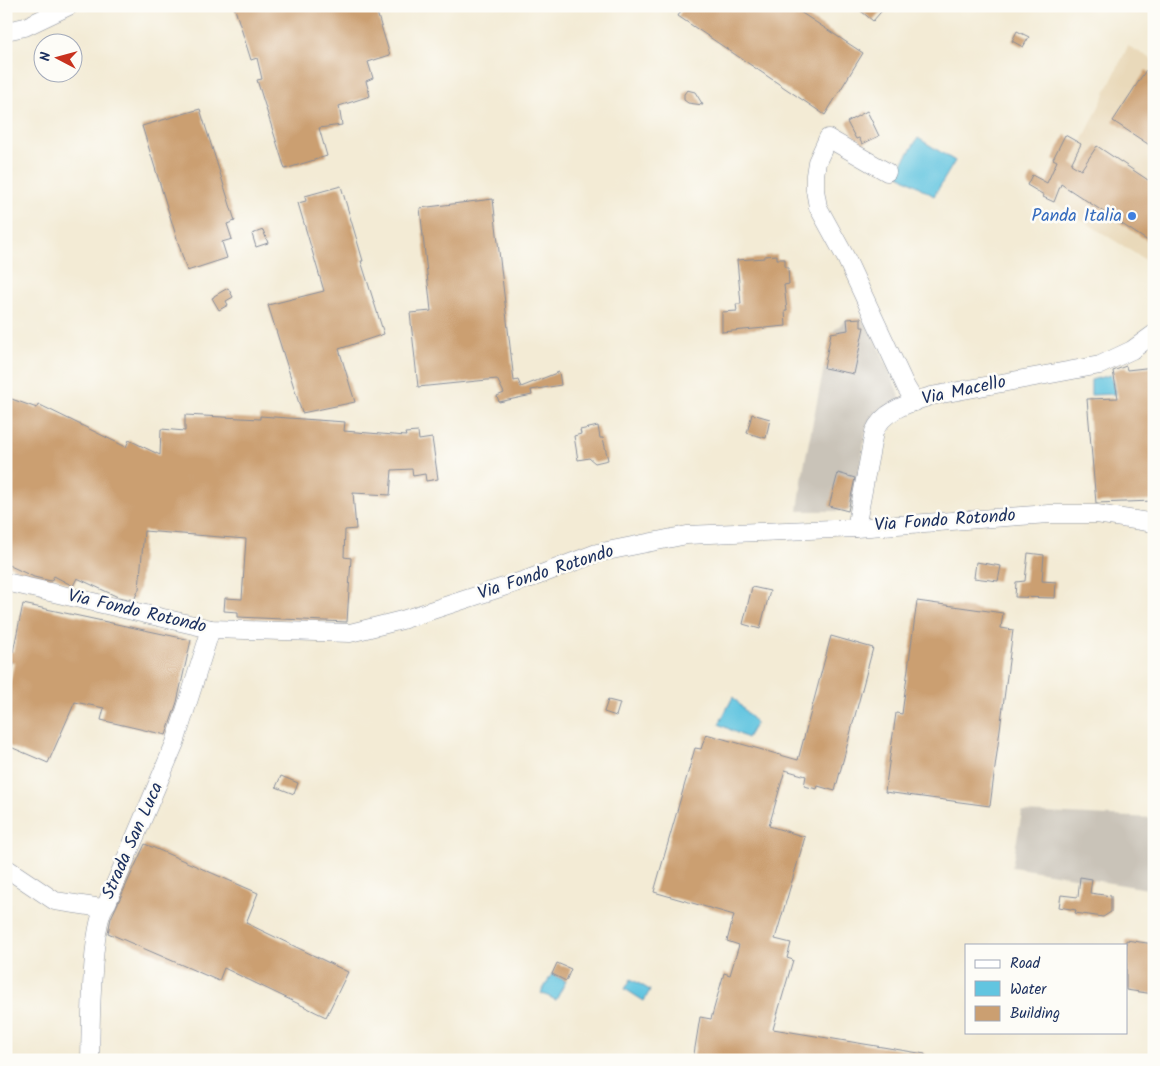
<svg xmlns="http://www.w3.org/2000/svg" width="1160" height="1066" viewBox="0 0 1160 1066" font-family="Kalam,sans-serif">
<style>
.built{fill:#e9d9ba}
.industrial{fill:#c9c3b8}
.water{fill:#62c5e0;stroke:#3e7a9f}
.building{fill:#cb9f71}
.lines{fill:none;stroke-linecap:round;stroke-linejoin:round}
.minor-casing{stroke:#878d9a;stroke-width:19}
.minor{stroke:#fff;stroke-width:18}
.shop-dot{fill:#3f7fe0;stroke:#fdfcf7;stroke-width:2}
.labels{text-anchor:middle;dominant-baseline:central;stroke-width:5;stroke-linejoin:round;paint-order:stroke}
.shop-label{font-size:18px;fill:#366cbe;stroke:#fdfcf7;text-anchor:end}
.street-label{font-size:18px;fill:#1b2f5e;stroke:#fdfcf7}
</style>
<rect width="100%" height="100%" fill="#fdfcf7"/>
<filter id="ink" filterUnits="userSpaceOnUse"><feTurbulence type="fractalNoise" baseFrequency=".02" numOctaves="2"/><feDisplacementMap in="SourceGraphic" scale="10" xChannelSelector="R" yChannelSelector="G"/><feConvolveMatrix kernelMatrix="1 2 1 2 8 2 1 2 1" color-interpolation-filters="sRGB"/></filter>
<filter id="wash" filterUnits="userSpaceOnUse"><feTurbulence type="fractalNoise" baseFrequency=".0096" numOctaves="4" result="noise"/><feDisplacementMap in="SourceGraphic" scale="20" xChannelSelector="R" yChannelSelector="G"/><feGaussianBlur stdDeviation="1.12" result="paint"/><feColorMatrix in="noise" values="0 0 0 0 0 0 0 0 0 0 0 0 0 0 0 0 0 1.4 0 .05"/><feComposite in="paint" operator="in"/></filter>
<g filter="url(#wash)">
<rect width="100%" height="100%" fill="#f3ebd5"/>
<path class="built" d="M 1128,46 L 1154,60 L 1154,303 L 1147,261 L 1053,202 Z"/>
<g class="industrial">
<path d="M 861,318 L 869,325 L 900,396 L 897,403 L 877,412 L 866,428 L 857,495 L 853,495 L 849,511 L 798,511 L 804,466 L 831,333 L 847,319 Z"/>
<path d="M 1022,812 L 1154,818 L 1154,890 L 1012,867 Z"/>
</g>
<g class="water">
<path d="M 918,138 L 955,161 L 934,196 L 896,173 Z"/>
<path d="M 1111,375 L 1115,394 L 1091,395 L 1091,380 Z"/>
<path d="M 733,697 L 756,723 L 747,738 L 719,724 Z"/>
<path d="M 552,974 L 566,981 L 556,1000 L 541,993 Z"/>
<path d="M 631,979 L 650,990 L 644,1001 L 625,989 Z"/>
</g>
<g id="blocks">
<g class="building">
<path d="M 234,6 L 375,6 L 390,55 L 368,62 L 373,78 L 366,81 L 370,96 L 339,106 L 342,125 L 319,128 L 327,156 L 285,169 L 257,80 L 262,79 L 257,58 L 251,60 Z"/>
<path d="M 684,6 L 791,6 L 863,53 L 825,115 L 678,16 Z"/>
<path d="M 855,6 L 886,6 L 873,21 Z"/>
<path d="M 1017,31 L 1029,37 L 1023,47 L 1012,41 Z"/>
<path d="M 1146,70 L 1154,75 L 1154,148 L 1113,121 Z"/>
<path d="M 687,90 L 695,92 L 703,105 L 688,103 L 684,100 L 684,94 Z"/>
<path d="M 200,109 L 235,221 L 227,224 L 232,239 L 222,242 L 227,258 L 187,271 L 142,126 Z"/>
<path d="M 867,111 L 879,136 L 862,144 L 859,138 L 856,139 L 847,122 Z"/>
<path d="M 1065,135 L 1081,144 L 1071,164 L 1081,170 L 1097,146 L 1154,184 L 1154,245 L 1061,184 L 1054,202 L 1043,197 L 1044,195 L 1027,185 L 1032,175 L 1047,183 L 1057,161 L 1053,159 Z"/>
<path d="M 341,186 L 363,261 L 361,261 L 384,334 L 339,349 L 355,402 L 302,413 L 268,305 L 324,291 L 298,203 L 306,201 L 305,196 Z"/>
<path d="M 493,199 L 514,381 L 518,380 L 521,387 L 559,372 L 561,385 L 531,390 L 532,395 L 499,402 L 497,396 L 504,393 L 497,379 L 418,387 L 410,313 L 431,311 L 420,208 Z"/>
<path d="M 263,230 L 268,243 L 256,247 L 252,234 Z"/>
<path d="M 777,255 L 777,259 L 785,259 L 785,267 L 788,267 L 789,284 L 784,285 L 787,311 L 785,311 L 786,326 L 722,332 L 722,312 L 737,311 L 736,304 L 741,304 L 737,260 L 764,258 L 764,256 Z"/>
<path d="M 228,288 L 233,297 L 226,301 L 228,305 L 219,310 L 212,298 L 214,297 L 214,296 Z"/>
<path d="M 861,318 L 861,327 L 864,327 L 854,374 L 824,368 L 831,333 L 848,330 L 847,319 Z"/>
<path d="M 1126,366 L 1127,370 L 1154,367 L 1154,501 L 1096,503 L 1087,399 L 1118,398 L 1113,371 Z"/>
<path d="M 6,397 L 37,408 L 38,404 L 126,447 L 129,440 L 160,455 L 161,429 L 185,431 L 185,415 L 260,419 L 260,416 L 345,422 L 344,431 L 406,436 L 405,433 L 418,432 L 419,440 L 432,438 L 438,479 L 426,481 L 425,474 L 413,476 L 412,469 L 392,470 L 390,495 L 353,493 L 356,529 L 345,530 L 344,557 L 351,558 L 347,622 L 238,617 L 238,612 L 224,611 L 225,598 L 242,599 L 246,539 L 144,531 L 139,589 L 134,600 L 118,597 L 77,578 L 73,586 L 54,576 L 51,581 L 34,577 L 6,564 Z"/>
<path d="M 752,414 L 770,419 L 766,438 L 747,433 Z"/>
<path d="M 598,426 L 600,438 L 603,438 L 608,460 L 595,463 L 589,458 L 578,460 L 574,436 L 581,434 L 580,430 Z"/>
<path d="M 838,473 L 855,478 L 848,511 L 829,506 Z"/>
<path d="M 1028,553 L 1044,555 L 1042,581 L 1056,582 L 1055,598 L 1015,597 L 1016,582 L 1025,581 Z"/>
<path d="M 976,562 L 1001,566 L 998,581 L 974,578 Z"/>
<path d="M 752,587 L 770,591 L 760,629 L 743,624 Z"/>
<path d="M 917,601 L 1003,613 L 1001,628 L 1013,630 L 990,806 L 885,792 L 896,713 L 902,714 Z"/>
<path d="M 23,604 L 191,640 L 177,702 L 166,735 L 101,720 L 104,708 L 75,702 L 48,763 L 6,745 L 6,691 L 8,692 L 14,663 L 6,659 L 6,649 L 13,652 Z"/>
<path d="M 831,636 L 873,648 L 835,791 L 818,786 L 817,789 L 804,786 L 806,776 L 785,770 L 769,826 L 805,837 L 775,939 L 791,943 L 787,958 L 793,960 L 773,1029 L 925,1054 L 924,1060 L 693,1060 L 700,1017 L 711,1019 L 724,973 L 730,975 L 739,945 L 727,941 L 734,915 L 654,892 L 695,748 L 701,749 L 706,734 L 798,760 Z"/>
<path d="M 608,700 L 620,703 L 616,716 L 604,712 Z"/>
<path d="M 281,776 L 298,783 L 294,794 L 276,787 Z"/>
<path d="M 145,844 L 258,893 L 246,923 L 348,972 L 326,1017 L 224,968 L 219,981 L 108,933 L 111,918 Z"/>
<path d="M 1080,877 L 1092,879 L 1090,893 L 1111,896 L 1111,912 L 1103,917 L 1075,913 L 1076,910 L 1059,907 L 1061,895 L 1078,897 Z"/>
<path d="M 1126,940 L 1154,944 L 1154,994 L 1126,990 Z"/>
<path d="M 557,963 L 571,969 L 566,981 L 552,974 Z"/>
</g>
</g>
</g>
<g filter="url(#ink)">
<use href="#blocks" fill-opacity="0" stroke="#878d9a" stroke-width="1"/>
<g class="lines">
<g class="minor-casing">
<g id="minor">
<path d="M 6,31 L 25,27 L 69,6"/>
<path d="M 887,172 L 828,138 L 817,162 L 815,175 L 815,190 L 818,207 L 846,258 L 906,387 L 915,402"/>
<path d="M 856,528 L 874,432 C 883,410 910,403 931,396 L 1100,365 L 1132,350 L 1154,334"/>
<path d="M 6,582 L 211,629 L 350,633 L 402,620 L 531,578 L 597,553 L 687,535 L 856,528 L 1049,514 L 1097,514 L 1154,523"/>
<path d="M 6,868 L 55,901 L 102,908"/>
<path d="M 90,1060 C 91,1029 90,922 107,903 L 175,743 L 211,629"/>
</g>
</g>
<use href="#minor" class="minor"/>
</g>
</g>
<circle class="shop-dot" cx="1132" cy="216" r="5"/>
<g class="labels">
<g class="shop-label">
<text x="1122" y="216">Panda Italia</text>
</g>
<g class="street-label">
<text transform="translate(964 391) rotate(-12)">Via Macello</text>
<text transform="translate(945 521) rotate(-4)">Via Fondo Rotondo</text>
<text transform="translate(546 573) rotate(-18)">Via Fondo Rotondo</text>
<text transform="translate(137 612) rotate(13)">Via Fondo Rotondo</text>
<text transform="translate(133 841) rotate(-66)">Strada San Luca</text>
</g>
</g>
<rect width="1160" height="1066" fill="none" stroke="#fdfcf7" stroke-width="25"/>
<rect x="965" y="944" width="162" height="90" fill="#fdfcf7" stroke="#a3aaba"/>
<rect x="975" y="960" width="25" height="8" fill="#ffffff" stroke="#a3aaba"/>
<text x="1010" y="968" font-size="15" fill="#1b2f5e">Road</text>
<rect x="975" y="981" width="25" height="15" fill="#62c5e0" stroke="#a3aaba"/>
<text x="1010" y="994" font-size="15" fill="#1b2f5e">Water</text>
<rect x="975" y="1006" width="25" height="15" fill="#cb9f71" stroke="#a3aaba"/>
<text x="1010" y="1018" font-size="15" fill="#1b2f5e">Building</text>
<g transform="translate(58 58) rotate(276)"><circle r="24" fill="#fdfcf7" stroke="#a3aaba"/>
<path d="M0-4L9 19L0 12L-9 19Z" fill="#c8321e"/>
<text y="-8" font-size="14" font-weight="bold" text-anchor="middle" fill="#1b2f5e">N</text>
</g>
</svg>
